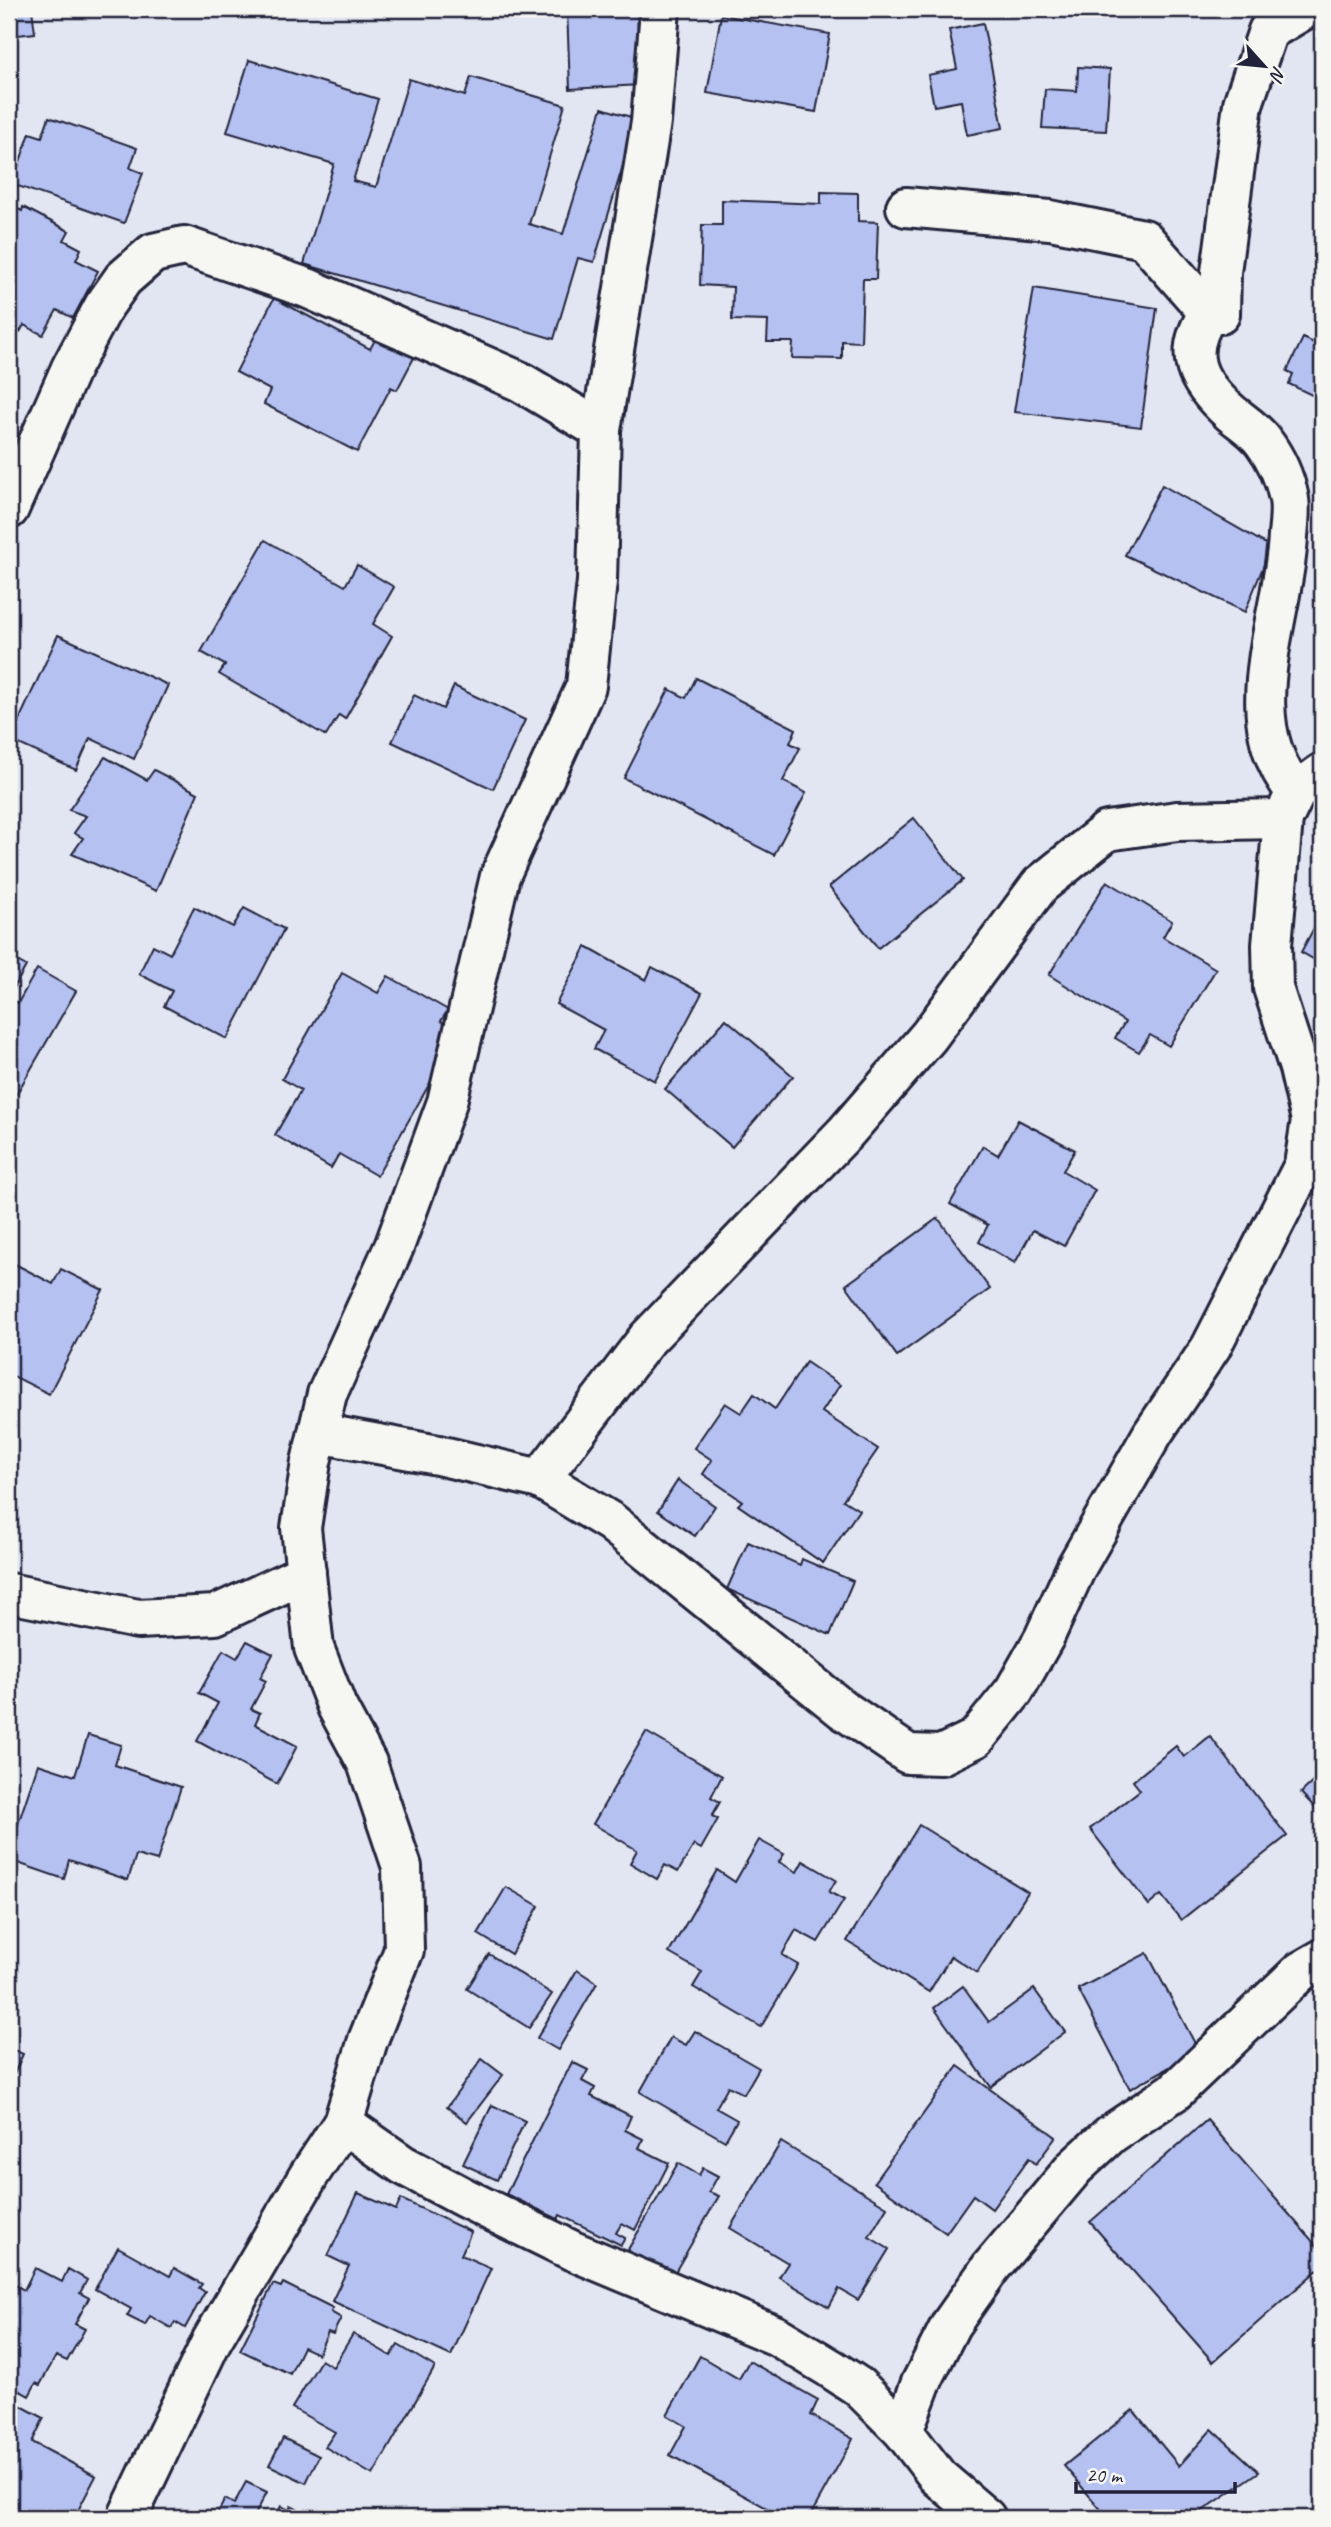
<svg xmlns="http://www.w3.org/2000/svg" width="1331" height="2527" viewBox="0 0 1331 2527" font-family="Caveat,sans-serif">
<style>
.building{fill:#b4c1f1;stroke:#22223b;stroke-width:2}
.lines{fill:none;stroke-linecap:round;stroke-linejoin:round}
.minor-casing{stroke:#22223b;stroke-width:44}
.minor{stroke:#f6f6f2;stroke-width:38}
</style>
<rect width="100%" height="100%" fill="#e2e6f2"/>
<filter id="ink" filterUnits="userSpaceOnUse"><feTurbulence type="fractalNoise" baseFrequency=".0143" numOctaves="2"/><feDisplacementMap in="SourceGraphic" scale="14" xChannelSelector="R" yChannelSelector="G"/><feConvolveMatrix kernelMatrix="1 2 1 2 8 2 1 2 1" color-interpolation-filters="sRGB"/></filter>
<g filter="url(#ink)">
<g class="building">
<path d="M 9,9 L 32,9 L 35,33 L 9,36 Z"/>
<path d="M 567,9 L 637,9 L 640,85 L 570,89 Z"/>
<path d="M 721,15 L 830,34 L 816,112 L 707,93 Z"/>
<path d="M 983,23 L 1003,128 L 967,135 L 961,101 L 934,106 L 928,75 L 957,69 L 949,30 Z"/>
<path d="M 249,60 L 378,99 L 353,181 L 376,187 L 409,79 L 465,96 L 471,77 L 565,105 L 529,224 L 563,234 L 602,108 L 637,119 L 594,262 L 578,258 L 554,339 L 304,264 L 334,164 L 227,132 Z"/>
<path d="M 1078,67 L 1110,69 L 1106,131 L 1042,128 L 1045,89 L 1077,91 Z"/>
<path d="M 49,117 L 137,148 L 130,168 L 143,173 L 124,223 L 12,184 L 30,133 L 42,137 Z"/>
<path d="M 821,192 L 858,193 L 858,221 L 878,222 L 876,279 L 863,279 L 861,342 L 842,341 L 842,359 L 792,358 L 793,342 L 767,342 L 768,321 L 732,320 L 733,287 L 700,285 L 702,225 L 722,225 L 722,200 L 821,204 Z"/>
<path d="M 23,207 L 69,231 L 64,240 L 81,249 L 76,260 L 98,271 L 73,318 L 57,310 L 43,335 L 24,325 L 20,332 L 9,326 L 9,222 L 16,208 L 22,211 Z"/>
<path d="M 1034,288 L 1157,308 L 1141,427 L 1014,412 Z"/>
<path d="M 274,298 L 370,349 L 380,331 L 418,350 L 397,390 L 391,387 L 357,452 L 264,404 L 270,390 L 236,372 Z"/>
<path d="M 1322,327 L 1322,400 L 1289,384 L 1293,374 L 1287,371 L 1303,338 L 1314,343 Z"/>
<path d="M 1162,485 L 1271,547 L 1245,612 L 1125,555 Z"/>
<path d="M 265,540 L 345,586 L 357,565 L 394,587 L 373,624 L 392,636 L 345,719 L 339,715 L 326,736 L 219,674 L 225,665 L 201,652 Z"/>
<path d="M 58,635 L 168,685 L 134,759 L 90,738 L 76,770 L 10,740 Z"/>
<path d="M 696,678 L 796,729 L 790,743 L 800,748 L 783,781 L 806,793 L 774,855 L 624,778 L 669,689 L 686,698 Z"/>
<path d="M 454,686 L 525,720 L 493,789 L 392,742 L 414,695 L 443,709 Z"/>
<path d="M 105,757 L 147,780 L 154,770 L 198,793 L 156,891 L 72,854 L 83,838 L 74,833 L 86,816 L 69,810 Z"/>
<path d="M 914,818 L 963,880 L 878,948 L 829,887 Z"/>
<path d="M 1107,881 L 1172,921 L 1163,937 L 1216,969 L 1169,1046 L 1150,1035 L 1139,1052 L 1115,1038 L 1125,1022 L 1049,975 Z"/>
<path d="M 194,907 L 233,927 L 244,908 L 284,929 L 227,1039 L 164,1006 L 172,991 L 139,974 L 153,945 L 170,954 Z"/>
<path d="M 1322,913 L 1322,964 L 1301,952 Z"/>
<path d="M 586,947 L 646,980 L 652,967 L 702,993 L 655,1081 L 594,1049 L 604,1030 L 556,1004 Z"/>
<path d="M 9,956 L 26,966 L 9,997 Z"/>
<path d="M 37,969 L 76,991 L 9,1107 L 9,998 L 18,1003 Z"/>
<path d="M 342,973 L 378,993 L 388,976 L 448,1010 L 441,1021 L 452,1028 L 450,1048 L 377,1176 L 339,1154 L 331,1168 L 275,1135 L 301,1090 L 282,1079 Z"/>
<path d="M 726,1019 L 793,1076 L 732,1147 L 665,1089 Z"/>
<path d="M 1018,1120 L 1075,1150 L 1063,1171 L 1095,1190 L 1064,1246 L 1033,1230 L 1015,1263 L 979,1242 L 988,1225 L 950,1204 L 983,1146 L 998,1155 Z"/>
<path d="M 938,1218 L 990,1289 L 897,1356 L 846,1285 Z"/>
<path d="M 15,1264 L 53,1284 L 61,1269 L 103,1290 L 49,1394 L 9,1374 L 9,1276 Z"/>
<path d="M 806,1362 L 840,1385 L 822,1412 L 878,1449 L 843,1500 L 859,1510 L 823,1563 L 738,1505 L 742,1501 L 703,1474 L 712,1460 L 694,1448 L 725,1403 L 741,1413 L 754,1394 L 775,1409 Z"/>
<path d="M 678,1480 L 715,1506 L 695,1536 L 658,1511 Z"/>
<path d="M 748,1542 L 800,1565 L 802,1559 L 853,1581 L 830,1635 L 727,1589 Z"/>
<path d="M 247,1641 L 273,1654 L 260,1678 L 266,1681 L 251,1709 L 260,1713 L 255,1724 L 297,1746 L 277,1784 L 197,1741 L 218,1703 L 199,1693 L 223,1650 L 237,1658 Z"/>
<path d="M 646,1732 L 722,1776 L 711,1797 L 720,1802 L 712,1816 L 718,1819 L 701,1849 L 694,1845 L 678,1872 L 665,1865 L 657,1879 L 630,1863 L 637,1850 L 593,1824 Z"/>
<path d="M 88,1735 L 121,1745 L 115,1765 L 181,1787 L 157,1861 L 136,1855 L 128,1880 L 69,1860 L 64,1879 L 9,1860 L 9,1851 L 38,1764 L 75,1776 Z"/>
<path d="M 1210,1736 L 1287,1836 L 1181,1920 L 1161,1895 L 1149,1905 L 1090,1829 L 1140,1790 L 1133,1781 L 1176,1746 L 1184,1757 Z"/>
<path d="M 1322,1773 L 1322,1815 L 1301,1793 Z"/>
<path d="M 919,1825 L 1028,1892 L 977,1973 L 951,1956 L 929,1992 L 847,1941 Z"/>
<path d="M 759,1840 L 784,1854 L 779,1862 L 797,1872 L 803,1861 L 836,1880 L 829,1892 L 844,1900 L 818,1942 L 796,1930 L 782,1955 L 798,1965 L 761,2027 L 693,1987 L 702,1972 L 669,1953 L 717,1870 L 735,1882 Z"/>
<path d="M 506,1887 L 539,1906 L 511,1954 L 478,1934 Z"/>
<path d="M 1147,1953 L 1199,2051 L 1130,2089 L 1078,1989 Z"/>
<path d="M 489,1954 L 552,1994 L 529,2028 L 467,1989 Z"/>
<path d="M 577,1970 L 597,1983 L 558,2050 L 537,2038 Z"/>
<path d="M 963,1986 L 989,2022 L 1034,1989 L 1065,2032 L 991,2087 L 934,2008 Z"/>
<path d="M 695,2031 L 759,2068 L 744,2094 L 728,2086 L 716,2108 L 737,2120 L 725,2141 L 640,2092 L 671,2037 L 686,2045 Z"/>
<path d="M 9,2048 L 23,2054 L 9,2085 Z"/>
<path d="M 482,2059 L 503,2075 L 467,2122 L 447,2107 Z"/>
<path d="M 572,2062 L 588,2070 L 582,2081 L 595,2088 L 591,2096 L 631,2116 L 625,2130 L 643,2139 L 639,2148 L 669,2163 L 635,2230 L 622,2223 L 616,2233 L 625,2238 L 621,2245 L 560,2215 L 558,2219 L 506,2194 Z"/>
<path d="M 958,2066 L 1056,2137 L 1036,2164 L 1029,2158 L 992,2209 L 973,2195 L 946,2233 L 874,2182 Z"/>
<path d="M 492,2105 L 525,2121 L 497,2180 L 463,2164 Z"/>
<path d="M 1207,2120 L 1322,2252 L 1322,2266 L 1213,2362 L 1090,2222 Z"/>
<path d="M 781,2142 L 887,2207 L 869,2237 L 889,2249 L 858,2300 L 839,2289 L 829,2307 L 779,2277 L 788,2263 L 730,2228 Z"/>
<path d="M 678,2163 L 699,2175 L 703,2168 L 718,2176 L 709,2192 L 719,2196 L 671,2279 L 626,2253 Z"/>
<path d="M 358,2193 L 396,2210 L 401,2199 L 471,2232 L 461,2255 L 491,2268 L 451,2356 L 332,2301 L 349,2266 L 328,2256 Z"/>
<path d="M 118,2247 L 170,2276 L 174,2268 L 202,2284 L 199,2288 L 205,2292 L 185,2328 L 175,2322 L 171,2328 L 150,2316 L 145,2325 L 127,2316 L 131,2309 L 95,2289 Z"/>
<path d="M 35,2268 L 62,2282 L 68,2269 L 87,2280 L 80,2293 L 89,2298 L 75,2324 L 85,2329 L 67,2361 L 56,2356 L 40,2385 L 36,2383 L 29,2396 L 9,2385 L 9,2281 L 24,2290 Z"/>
<path d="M 283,2283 L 333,2308 L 331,2312 L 341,2318 L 333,2334 L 328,2332 L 318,2354 L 303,2347 L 290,2374 L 240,2350 L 273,2284 L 281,2287 Z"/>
<path d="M 353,2334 L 391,2356 L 398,2345 L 435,2367 L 373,2475 L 325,2447 L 335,2432 L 292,2408 L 321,2360 L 333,2367 Z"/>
<path d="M 700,2356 L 739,2379 L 749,2361 L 818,2400 L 811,2415 L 853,2439 L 809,2518 L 785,2518 L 670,2455 L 686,2426 L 667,2415 Z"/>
<path d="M 10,2400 L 44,2418 L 32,2442 L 96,2476 L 74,2518 L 25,2518 L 9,2510 Z"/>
<path d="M 1133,2410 L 1179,2466 L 1212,2429 L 1259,2472 L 1192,2518 L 1108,2518 L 1064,2466 Z"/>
<path d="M 283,2438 L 319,2456 L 306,2483 L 269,2465 Z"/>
<path d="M 246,2482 L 267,2492 L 255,2515 L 261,2518 L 215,2518 L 225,2499 L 234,2504 Z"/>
<path d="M 281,2506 L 289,2510 L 291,2506 L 309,2515 L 308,2518 L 275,2518 Z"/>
</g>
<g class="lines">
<g class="minor-casing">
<g id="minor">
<path d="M 906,207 L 1050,220 L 1144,239 L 1209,313"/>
<path d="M 9,509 L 71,368 L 104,306 L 123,279 L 153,253 L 184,246 L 307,288 L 519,381 L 601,430"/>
<path d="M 1296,792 C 1234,718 1284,619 1288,536 C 1289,524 1291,510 1289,499 C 1285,478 1276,458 1263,441 C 1255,430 1242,422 1231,413 C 1196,382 1181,354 1209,313 L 1220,314 L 1221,272 L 1243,104 L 1268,31 L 1305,9"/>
<path d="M 318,1433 L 438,1455 L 540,1479 L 611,1522 L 842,1709 L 908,1754 L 941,1755 L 976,1738 L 1014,1691 L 1044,1638 L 1077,1566 L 1153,1433 L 1211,1347 L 1304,1165 L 1311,1120 L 1299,1068 L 1273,988 L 1272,945 L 1283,819 L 1296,792 L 1322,773"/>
<path d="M 540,1479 L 647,1339 L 846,1132 L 929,1036 L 1040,885 L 1107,831 L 1177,821 L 1283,819"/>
<path d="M 9,1593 L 138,1619 L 215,1615 L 306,1573"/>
<path d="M 343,2123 L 403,2165 L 465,2198 L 573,2251 L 777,2336 L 830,2368 L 859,2387 L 903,2431 L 938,2477 L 986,2518"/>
<path d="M 903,2431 L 921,2383 L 951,2324 L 991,2267 L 1075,2167 L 1111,2134 L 1174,2092 L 1301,1971 L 1322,1959"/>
<path d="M 127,2518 L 212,2340 L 309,2175 L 343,2123 L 368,2040 L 404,1950 L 402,1867 L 367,1763 L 337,1707 L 314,1648 L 301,1528 L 311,1462 L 327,1394 L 394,1247 L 447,1102 L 500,876 L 586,686 L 597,581 L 601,430 L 651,122 L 660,9"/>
</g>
</g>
<use href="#minor" class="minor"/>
</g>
</g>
<rect width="1331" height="2527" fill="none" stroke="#f6f6f2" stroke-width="35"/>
<rect x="18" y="18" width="1296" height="2492" fill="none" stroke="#22223b" stroke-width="2.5" filter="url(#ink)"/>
<g transform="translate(1264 66) rotate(117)" stroke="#f6f6f2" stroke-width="5" paint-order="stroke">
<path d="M0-5L12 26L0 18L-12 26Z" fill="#22223b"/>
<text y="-10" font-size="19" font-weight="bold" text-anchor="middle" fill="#22223b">N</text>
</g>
<path d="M1076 2482v10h159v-10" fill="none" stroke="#22223b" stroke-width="3.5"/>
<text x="1086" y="2482" font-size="21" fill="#22223b" stroke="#f6f6f2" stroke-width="5" paint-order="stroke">20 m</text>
</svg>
